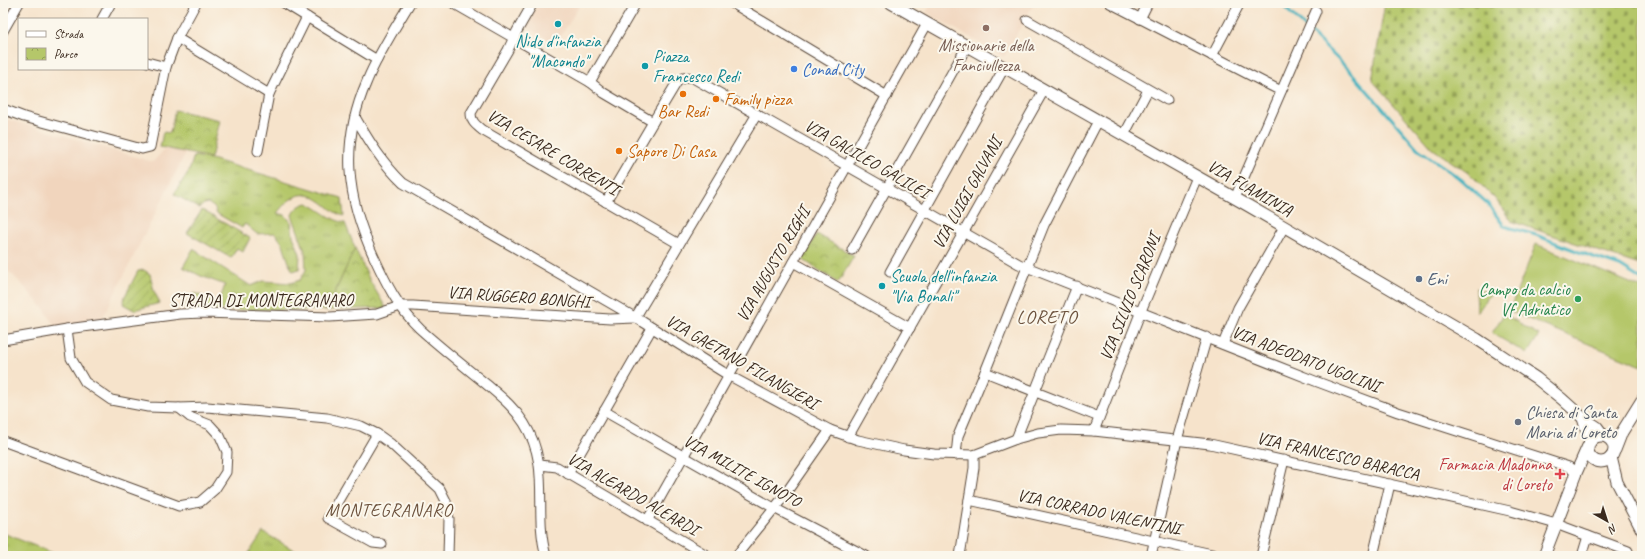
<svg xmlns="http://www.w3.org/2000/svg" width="1645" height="559" viewBox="0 0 1645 559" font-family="Caveat,sans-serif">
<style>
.built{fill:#f1d5bd}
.grass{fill:url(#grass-tufts);stroke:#787844}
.cemetery{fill:url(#cemetery-stones);stroke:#787844}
.park{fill:url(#park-crowns);stroke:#787844}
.garden{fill:url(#garden-furrows);stroke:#787844}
.pitch{fill:#b5c76a;stroke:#787844}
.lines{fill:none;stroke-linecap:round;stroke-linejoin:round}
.stream{stroke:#45b3c0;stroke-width:3}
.minor-casing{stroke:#574638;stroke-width:11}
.tertiary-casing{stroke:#574638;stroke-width:13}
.minor{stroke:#fff;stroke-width:9}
.tertiary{stroke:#fff;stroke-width:11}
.culture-dot{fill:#0f9aa8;stroke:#fbf7ec;stroke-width:1.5}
.education-dot{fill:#8d6e63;stroke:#fbf7ec;stroke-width:1.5}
.shop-dot{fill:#3f7fe0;stroke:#fbf7ec;stroke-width:1.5}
.food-dot{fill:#e8710a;stroke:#fbf7ec;stroke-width:1.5}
.service-dot{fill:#5c6f8a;stroke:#fbf7ec;stroke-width:1.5}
.leisure-dot{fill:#2e9e5b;stroke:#fbf7ec;stroke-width:1.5}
.worship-dot{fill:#6b7280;stroke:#fbf7ec;stroke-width:1.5}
.health-dot{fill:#e0444e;stroke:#fbf7ec;stroke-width:1.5}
.labels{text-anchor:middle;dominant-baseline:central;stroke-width:4;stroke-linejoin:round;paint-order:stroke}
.culture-label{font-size:17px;fill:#0d838f;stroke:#fbf7ec;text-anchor:start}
.education-label{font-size:17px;fill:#785e54;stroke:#fbf7ec}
.shop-label{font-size:17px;fill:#366cbe;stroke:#fbf7ec;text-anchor:start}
.food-label{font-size:17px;fill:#c56008;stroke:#fbf7ec;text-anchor:start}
.street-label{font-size:17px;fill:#3b2a1e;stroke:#fbf7ec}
.service-label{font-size:17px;fill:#4e5e75;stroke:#fbf7ec;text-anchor:start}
.leisure-label{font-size:17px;fill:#27864d;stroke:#fbf7ec;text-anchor:end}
.worship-label{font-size:17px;fill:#5b616d;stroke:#fbf7ec;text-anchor:start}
.health-label{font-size:17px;fill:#be3a42;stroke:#fbf7ec;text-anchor:end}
.neighbourhood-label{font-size:18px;letter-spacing:1px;fill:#6e543f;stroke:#fbf7ec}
.quarter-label{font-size:19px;letter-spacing:1px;fill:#6e543f;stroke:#fbf7ec}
</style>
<defs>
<pattern id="grass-tufts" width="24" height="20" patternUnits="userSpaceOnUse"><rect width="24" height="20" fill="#b5c76a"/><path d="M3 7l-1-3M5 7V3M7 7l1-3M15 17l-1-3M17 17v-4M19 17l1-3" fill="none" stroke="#94a257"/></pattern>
<pattern id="cemetery-stones" width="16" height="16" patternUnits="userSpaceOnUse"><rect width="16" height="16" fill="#b5c76a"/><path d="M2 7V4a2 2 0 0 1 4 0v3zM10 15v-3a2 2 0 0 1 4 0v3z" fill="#94a257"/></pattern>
<pattern id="park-crowns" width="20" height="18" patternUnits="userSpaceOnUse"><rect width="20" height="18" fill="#b5c76a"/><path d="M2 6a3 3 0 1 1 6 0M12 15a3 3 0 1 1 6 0" fill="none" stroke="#94a257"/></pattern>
<pattern id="garden-furrows" width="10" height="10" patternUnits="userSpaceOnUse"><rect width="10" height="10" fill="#b5c76a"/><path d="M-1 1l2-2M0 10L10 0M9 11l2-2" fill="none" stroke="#94a257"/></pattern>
</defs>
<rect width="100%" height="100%" fill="#fbf7ec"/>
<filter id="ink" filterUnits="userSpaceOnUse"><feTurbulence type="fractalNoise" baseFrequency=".025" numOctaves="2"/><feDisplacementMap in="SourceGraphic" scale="8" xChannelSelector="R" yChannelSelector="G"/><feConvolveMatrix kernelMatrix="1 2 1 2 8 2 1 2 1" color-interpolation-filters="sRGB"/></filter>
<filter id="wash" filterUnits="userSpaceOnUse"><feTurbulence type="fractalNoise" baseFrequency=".012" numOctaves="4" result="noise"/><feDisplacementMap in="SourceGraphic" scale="16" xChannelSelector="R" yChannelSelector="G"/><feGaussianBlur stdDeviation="0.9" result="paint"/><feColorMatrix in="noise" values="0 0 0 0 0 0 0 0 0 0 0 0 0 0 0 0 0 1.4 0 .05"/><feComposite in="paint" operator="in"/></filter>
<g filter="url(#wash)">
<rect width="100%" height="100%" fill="#f6e3cb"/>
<g class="built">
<path d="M 538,3 L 581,3 L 556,44 L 525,26 Z"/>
<path d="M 932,3 L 1034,3 L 1004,57 L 926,12 Z"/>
<path d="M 3,118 L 153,162 L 166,148 L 186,152 L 103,317 L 56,329 L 45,310 L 18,280 L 3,266 Z"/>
</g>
<g class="grass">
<path d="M 194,156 L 211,159 L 342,198 L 344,216 C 336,214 332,210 326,205 C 305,188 293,193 277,213 L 285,215 L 291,222 L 293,236 L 300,254 L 299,269 L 293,271 L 290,266 L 283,244 L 275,233 L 257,234 L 245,224 L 242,228 L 216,213 L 215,208 L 208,203 L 204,204 L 199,208 L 174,194 L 189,171 Z"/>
<path d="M 307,203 C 321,209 330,220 345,223 L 355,248 L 327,310 L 185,310 L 185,306 L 194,293 L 219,302 L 225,285 L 201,276 L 183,267 L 193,249 L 251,286 L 263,281 L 291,283 L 300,280 L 306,270 L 305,251 L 292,215 C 295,208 300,205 307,203 Z"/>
<path d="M 263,532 L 304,556 L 247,556 Z"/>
<path d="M 3,533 L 60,556 L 3,556 Z"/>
</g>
<path class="cemetery" d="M 1385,3 L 1642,3 L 1642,266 L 1511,221 L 1496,200 L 1471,175 L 1433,149 L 1372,80 Z"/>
<g class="park">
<path d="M 175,110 L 220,120 L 211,158 L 160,147 L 163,132 L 170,133 Z"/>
<path d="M 817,234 L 854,256 L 838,283 L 802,259 Z"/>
<path d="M 355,248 L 370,281 L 386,308 L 327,310 Z"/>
<path d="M 1476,288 L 1491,293 L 1477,313 Z"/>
</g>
<g class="garden">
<path d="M 202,210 L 250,238 L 243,252 L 237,248 L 231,258 L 187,233 Z"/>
<path d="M 144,270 L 150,274 L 154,291 L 160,303 L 134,310 L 123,304 L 125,296 L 138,271 Z"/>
</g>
<g class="pitch">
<path d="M 1536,244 L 1642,288 L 1642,366 L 1509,311 Z"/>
<path d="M 1504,314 L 1539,335 L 1527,354 L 1492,333 Z"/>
</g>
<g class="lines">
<path class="stream" d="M 1280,3 L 1351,72 L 1418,149 L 1462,180 L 1488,204 L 1504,226 L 1536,235 L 1579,252 L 1620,266 L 1642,280"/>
</g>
</g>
<g filter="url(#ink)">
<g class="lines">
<g class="minor-casing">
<g id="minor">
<path d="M 284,3 L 377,60"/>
<path d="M 410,3 C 395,28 378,54 367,81 C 340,143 346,197 374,257 C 386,283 398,308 420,329 C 441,348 464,366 486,384 C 500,396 514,407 524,423 C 552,467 533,510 546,556"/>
<path d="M 453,3 L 590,82 L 604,93 L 653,122 L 677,82 C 682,78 686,76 693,78 L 1019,264 L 1315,381 L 1398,412 L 1569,467 L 1576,473"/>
<path d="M 533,3 L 517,31 L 508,50 L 471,113 C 471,122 476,125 482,130 L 679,244"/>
<path d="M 732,3 L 887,96"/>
<path d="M 1110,3 L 1281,91"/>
<path d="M 102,19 L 111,3"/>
<path d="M 1140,19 L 1148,3"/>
<path d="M 1027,20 L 1167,100"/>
<path d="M 3,31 L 19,3"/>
<path d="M 177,38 L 269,94"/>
<path d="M 1212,56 L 1240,3"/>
<path d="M 147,62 L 166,67"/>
<path d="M 590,82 L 636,3"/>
<path d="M 3,109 L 24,117 L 142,149 L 150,147 L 166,67 L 177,38 L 196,3"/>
<path d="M 355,117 C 369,141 383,164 403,183 L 643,322 L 728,375 L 830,430 L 858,440 L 904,450 L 934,454 L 974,455 L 1016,439 L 1038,433 L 1061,430 L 1094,431 L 1210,444 L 1510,511 L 1556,524 L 1628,551"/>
<path d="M 1124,135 L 1148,90"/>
<path d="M 258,151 L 269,94 L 307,17"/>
<path d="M 1235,198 L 1316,11"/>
<path d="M 606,202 L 653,122"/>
<path d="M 852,250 L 967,46"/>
<path d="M 793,262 L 910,328"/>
<path d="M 890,272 L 1004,68"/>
<path d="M 635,318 L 757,114"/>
<path d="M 67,329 L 71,358 L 85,382 L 111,400 L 148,407 L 179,408 L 207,407 L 327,418 L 361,426 L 377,434 L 391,444 L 440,489 L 446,501 L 449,519 L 448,556"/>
<path d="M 3,340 L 67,329 L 180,314 L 203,313 L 330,317 L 377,314 L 400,306 L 413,306 L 610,319 L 635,318"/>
<path d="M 1223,344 L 1238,308 L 1284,227"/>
<path d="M 985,372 L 1099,417"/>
<path d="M 604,411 L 774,508 L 866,556"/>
<path d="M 1094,431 L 1141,311 L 1197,177"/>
<path d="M 377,434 L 328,518 L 373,543 L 382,544"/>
<path d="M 848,437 L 1044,90"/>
<path d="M 1016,439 L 1077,286"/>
<path d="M 3,441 L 179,506 L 200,502 L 215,489 L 226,472 L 227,452 L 220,436 L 210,425 L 190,417 L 179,408"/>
<path d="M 956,455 L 958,436 L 985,372 L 1044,225 L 1098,121"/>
<path d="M 540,465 L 557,467 L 708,556"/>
<path d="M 568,474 L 652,328"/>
<path d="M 969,500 L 1221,556"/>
<path d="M 647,521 L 927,24"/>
<path d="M 736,556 L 781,500 L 830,430"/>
<path d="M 960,556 L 974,468 L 974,455"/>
<path d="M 1151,556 L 1177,440 L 1207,337"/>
<path d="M 1261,556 L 1284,460"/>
<path d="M 1373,556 L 1390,484"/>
<path d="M 1582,556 L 1588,536"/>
</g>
</g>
<g class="tertiary-casing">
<g id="tertiary">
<path d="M 891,3 L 1247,205 L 1477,339 L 1536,378 L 1562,399 L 1583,418 L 1597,427 L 1603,435"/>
<path d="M 1583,418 L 1590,442"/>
<circle cx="1601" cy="449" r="13"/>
<path d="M 1615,450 L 1622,432 L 1642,400"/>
<path d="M 1611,457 L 1617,482 L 1642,530"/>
<path d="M 1544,556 L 1576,473 L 1588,446"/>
</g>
</g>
<use href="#minor" class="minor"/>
<use href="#tertiary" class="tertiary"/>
</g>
</g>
<g class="culture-dot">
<circle cx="558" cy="24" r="4"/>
<circle cx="645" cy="66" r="4"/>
<circle cx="882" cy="286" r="4"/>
</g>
<circle class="education-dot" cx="986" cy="28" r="4"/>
<circle class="shop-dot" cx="794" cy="69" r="4"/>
<g class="food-dot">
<circle cx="683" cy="94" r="4"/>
<circle cx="716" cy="99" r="4"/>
<circle cx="619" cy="151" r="4"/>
</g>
<circle class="service-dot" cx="1419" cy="279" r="4"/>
<circle class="leisure-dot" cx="1578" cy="299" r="4"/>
<circle class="worship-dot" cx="1518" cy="422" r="4"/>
<path class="health-dot" d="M1558 468h4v4h4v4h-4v4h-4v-4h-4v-4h4z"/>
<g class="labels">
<g class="culture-label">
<text x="558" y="41" text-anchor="middle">Nido d'infanzia<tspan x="558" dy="20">"Macondo"</tspan></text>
<text x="653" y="56">Piazza<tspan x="653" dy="20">Francesco Redi</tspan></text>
<text x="890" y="276">Scuola dell'infanzia<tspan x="890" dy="20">"Via Bonali"</tspan></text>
</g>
<g class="education-label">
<text x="986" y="45">Missionarie della<tspan x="986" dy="20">Fanciullezza</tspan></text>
</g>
<g class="shop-label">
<text x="802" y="69">Conad City</text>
</g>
<g class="food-label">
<text x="724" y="99">Family pizza</text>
<text x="683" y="111" text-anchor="middle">Bar Redi</text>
<text x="627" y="151">Sapore Di Casa</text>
</g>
<g class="street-label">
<text transform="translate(553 152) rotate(31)">VIA CESARE CORRENTI</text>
<text transform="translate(867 159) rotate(30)">VIA GALILEO GALILEI</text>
<text transform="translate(1250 188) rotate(30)">VIA FLAMINIA</text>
<text transform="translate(967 193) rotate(-61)">VIA LUIGI GALVANI</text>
<text transform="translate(773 264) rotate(-60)">VIA AUGUSTO RIGHI</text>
<text transform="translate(519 297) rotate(4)">VIA RUGGERO BONGHI</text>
<text transform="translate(1130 297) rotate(-68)">VIA SILVIO SCARONI</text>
<text x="261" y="300">STRADA DI MONTEGRANARO</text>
<text transform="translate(1306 359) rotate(21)">VIA ADEODATO UGOLINI</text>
<text transform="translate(742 362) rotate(30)">VIA GAETANO FILANGIERI</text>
<text transform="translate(1338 456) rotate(13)">VIA FRANCESCO BARACCA</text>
<text transform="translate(742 471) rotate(29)">VIA MILITE IGNOTO</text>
<text transform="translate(633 494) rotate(30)">VIA ALEARDO ALEARDI</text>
<text transform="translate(1099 512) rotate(12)">VIA CORRADO VALENTINI</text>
</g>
<g class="service-label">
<text x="1427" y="279">Eni</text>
</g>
<g class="leisure-label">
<text x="1570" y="289">Campo da calcio<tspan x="1570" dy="20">Vf Adriatico</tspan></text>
</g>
<g class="worship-label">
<text x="1526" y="412">Chiesa di Santa<tspan x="1526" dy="20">Maria di Loreto</tspan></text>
</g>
<g class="health-label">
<text x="1552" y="464">Farmacia Madonna<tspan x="1552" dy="20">di Loreto</tspan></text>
</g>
<g class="neighbourhood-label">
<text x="389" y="510">MONTEGRANARO</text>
</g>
<g class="quarter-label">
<text x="1047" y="317">LORETO</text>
</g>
</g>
<rect width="1645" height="559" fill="none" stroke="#fbf7ec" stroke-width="16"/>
<rect x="18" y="18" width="130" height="52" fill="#fbf7ec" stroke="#aea59a"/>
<rect x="26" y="31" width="20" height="6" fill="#ffffff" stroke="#aea59a"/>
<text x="54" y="38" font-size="12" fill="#3b2a1e">Strada</text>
<rect x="26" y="48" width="20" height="12" fill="url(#park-crowns)" stroke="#aea59a"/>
<text x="54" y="58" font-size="12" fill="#3b2a1e">Parco</text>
<g transform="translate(1607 521) rotate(141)" stroke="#fbf7ec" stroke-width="3" paint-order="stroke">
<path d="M0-3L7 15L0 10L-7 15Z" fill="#3b2a1e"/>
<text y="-6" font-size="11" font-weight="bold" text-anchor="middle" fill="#3b2a1e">N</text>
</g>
</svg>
